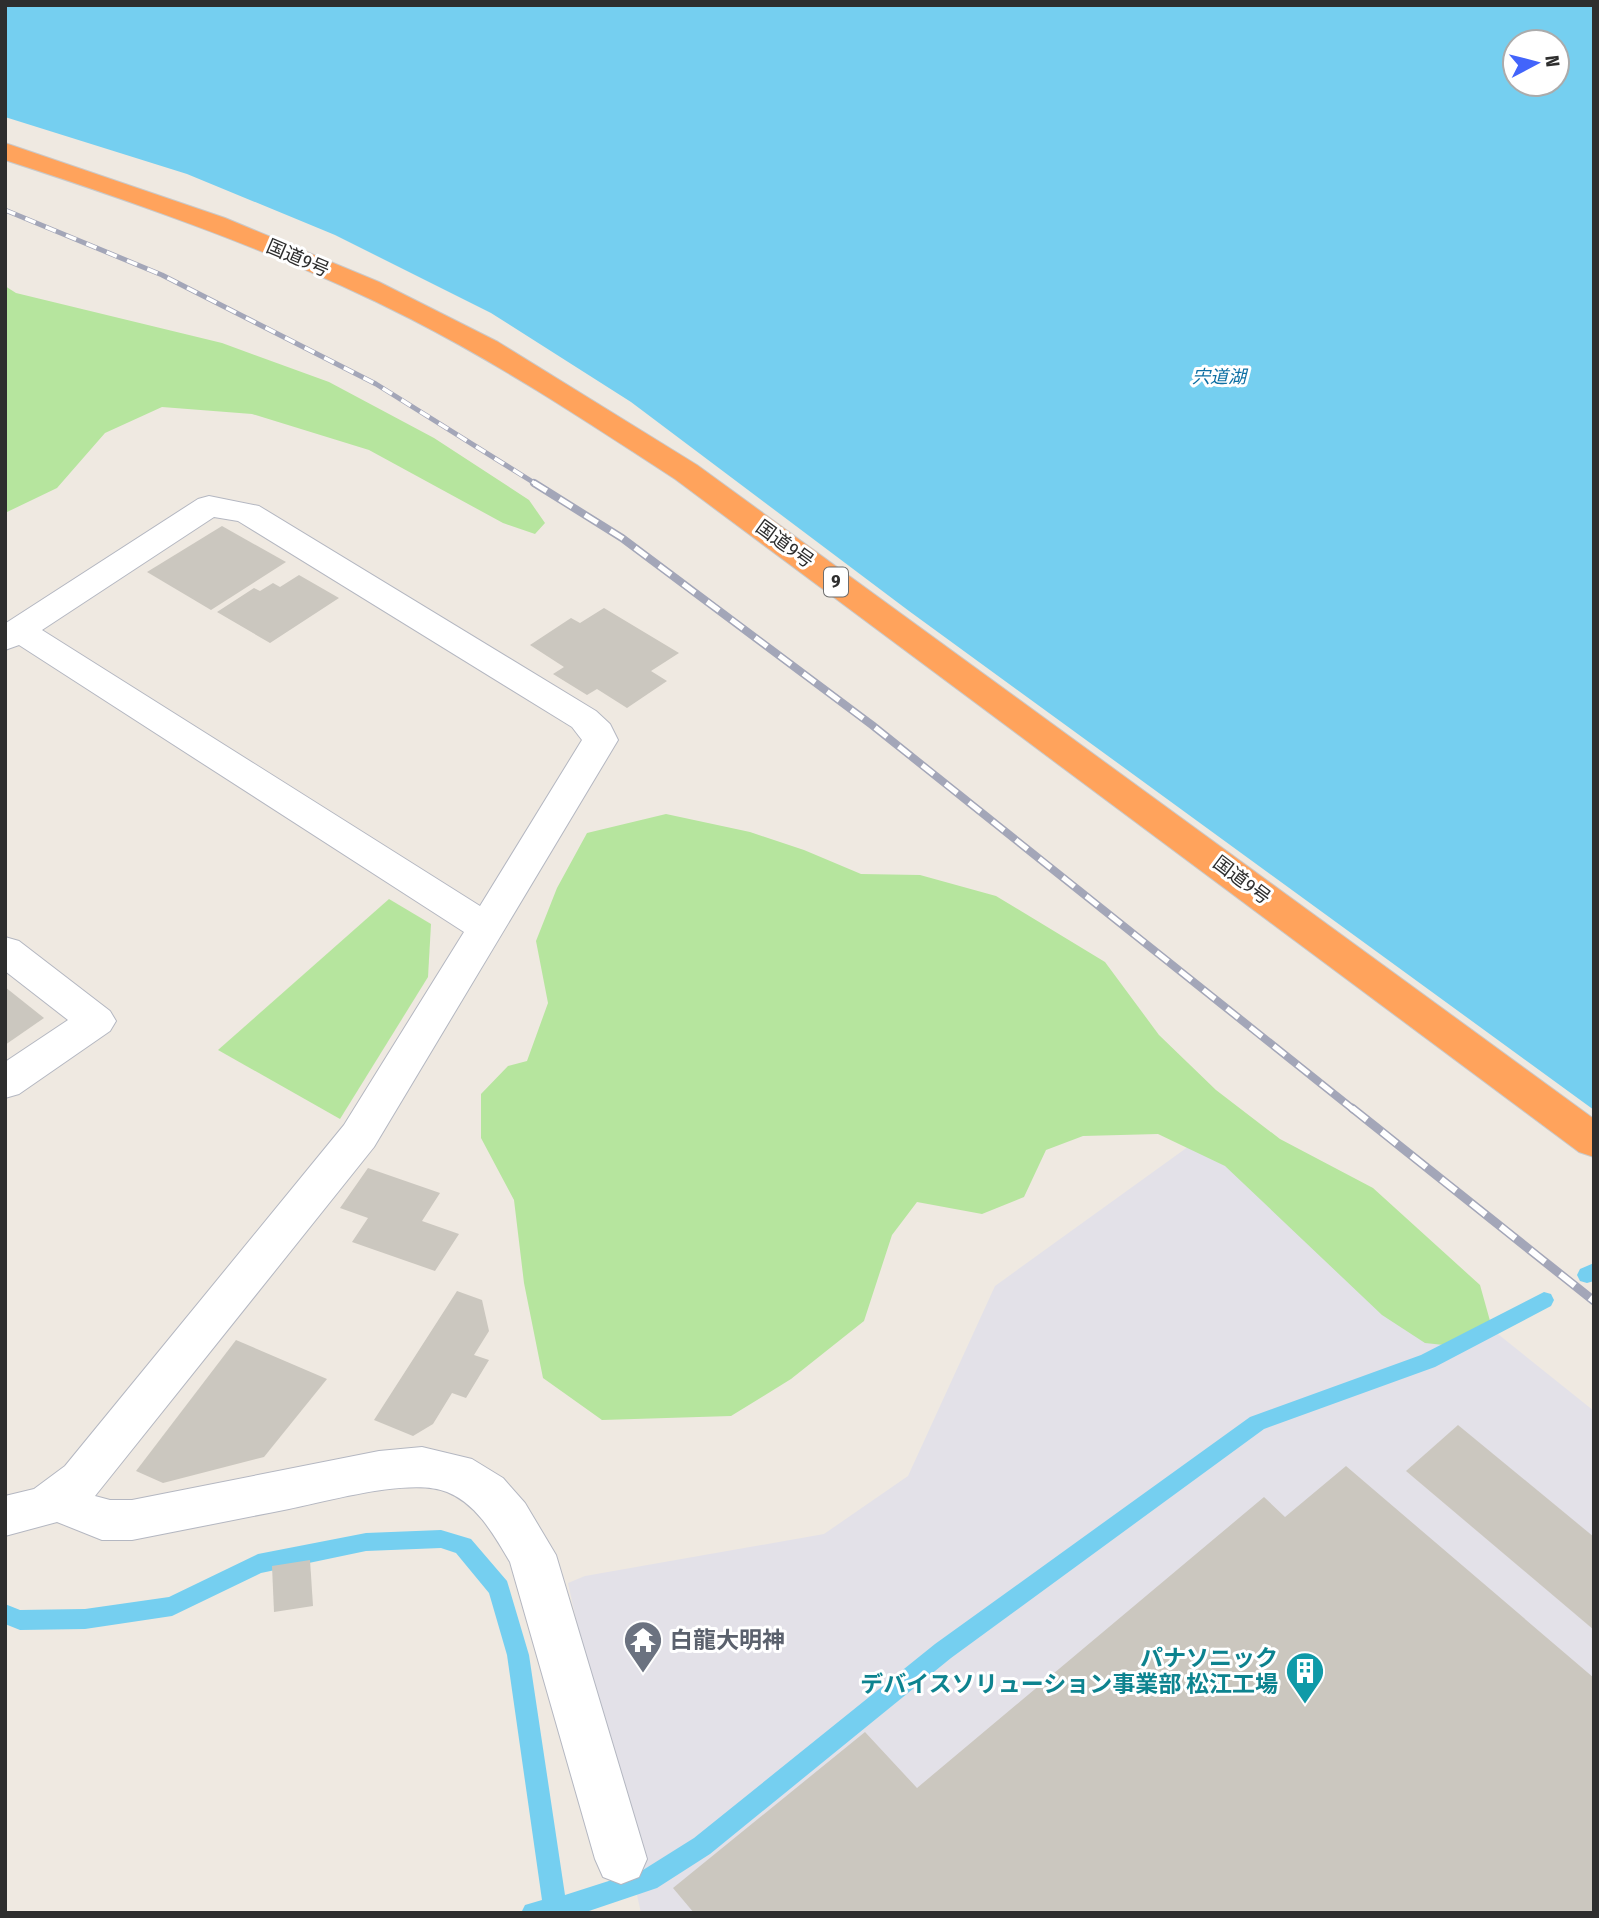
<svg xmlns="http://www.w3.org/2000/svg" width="1599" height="1918" viewBox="0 0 1599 1918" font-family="'Fira Sans Condensed','Noto Sans JP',sans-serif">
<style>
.industrial{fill:#e3e1e8}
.green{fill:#b6e59e}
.water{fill:#75cff0;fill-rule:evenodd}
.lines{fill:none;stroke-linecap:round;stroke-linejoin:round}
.stream{fill:#75cff0;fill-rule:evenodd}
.building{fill:#cbc7bf}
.street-casing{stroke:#b4b7c1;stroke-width:2}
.highway-casing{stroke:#c9c9c9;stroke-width:2}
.street{fill:#fff;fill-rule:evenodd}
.highway{fill:#ffa35c;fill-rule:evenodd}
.rail-far2-casing{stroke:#a3a6b8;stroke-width:5}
.rail-far1-casing{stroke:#a3a6b8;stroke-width:8}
.rail-casing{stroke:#a3a6b8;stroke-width:9}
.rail-far2{stroke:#fff;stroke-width:3.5;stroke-dasharray:11;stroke-linecap:butt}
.rail-far1{stroke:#fff;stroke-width:5;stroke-dasharray:15;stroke-linecap:butt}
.rail{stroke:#fff;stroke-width:6;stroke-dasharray:19;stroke-linecap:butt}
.labels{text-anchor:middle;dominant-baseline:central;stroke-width:6;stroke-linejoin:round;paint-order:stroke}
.far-water-label{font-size:18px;font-style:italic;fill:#0d6fa3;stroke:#fff}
.shield{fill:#fff;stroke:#6d6d6d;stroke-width:2}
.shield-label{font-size:18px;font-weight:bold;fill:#2e2e2e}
.street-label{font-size:19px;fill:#2e2e2e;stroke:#fff}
.near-worship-label{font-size:23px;font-weight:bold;fill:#5b616d;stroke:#fff;text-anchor:start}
.near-culture-label{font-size:23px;font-weight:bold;fill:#0d838f;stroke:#fff;text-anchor:end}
</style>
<rect width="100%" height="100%" fill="#efe9e1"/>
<path class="industrial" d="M 1228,1118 L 1594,1411 L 1594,1913 L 641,1913 L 568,1583 L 585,1576 L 824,1534 L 908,1476 L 995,1286 Z"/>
<g class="green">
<path d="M 5,286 L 16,293 L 222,343 L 329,382 L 434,438 L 529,500 L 545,523 L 535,534 L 503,523 L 369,450 L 252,414 L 162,407 L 105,433 L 57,488 L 5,513 Z"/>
<path d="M 666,814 L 750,832 L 804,850 L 861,874 L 920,875 L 996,896 L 1105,962 L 1159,1035 L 1216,1090 L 1280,1139 L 1373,1188 L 1480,1285 L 1492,1328 L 1453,1346 L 1425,1343 L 1382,1315 L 1225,1166 L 1158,1134 L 1083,1136 L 1046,1150 L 1024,1197 L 982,1214 L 917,1202 L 892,1235 L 864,1321 L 791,1379 L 731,1416 L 602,1420 L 543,1378 L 524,1283 L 514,1200 L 481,1138 L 481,1094 L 508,1066 L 527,1061 L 548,1003 L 536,941 L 557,888 L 587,833 Z"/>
<path d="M 389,899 L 431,924 L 428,977 L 340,1119 L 218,1050 Z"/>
</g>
<path class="water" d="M 5,5 L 1594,5 L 1594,1110 L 909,611 L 631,402 L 491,313 L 335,235 L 187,174 L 5,117 ZM 1515,42 L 1557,42 L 1557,84 L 1515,84 Z"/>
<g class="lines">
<g class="stream">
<path d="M 1594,1263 L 1594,1281 L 1587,1283 L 1580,1281 L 1577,1275 L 1580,1269 Z"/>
<path d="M 1544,1292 L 1551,1294 L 1554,1300 L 1551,1306 L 1435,1367 L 1264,1429 L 951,1658 L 710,1854 L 657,1888 L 583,1913 L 521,1913 L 525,1905 L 542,1900 L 507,1655 L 489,1593 L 456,1553 L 441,1548 L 366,1551 L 261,1573 L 172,1616 L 85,1629 L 20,1630 L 5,1624 L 5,1604 L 20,1610 L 85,1609 L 169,1597 L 258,1554 L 366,1533 L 441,1530 L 471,1539 L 507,1581 L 529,1655 L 565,1895 L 643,1870 L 694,1838 L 935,1644 L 1250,1417 L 1421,1355 Z"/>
</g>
</g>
<g class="building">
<path d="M 222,526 L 286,562 L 211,610 L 147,572 Z"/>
<path d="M 299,575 L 339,598 L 270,643 L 217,612 L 254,588 L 260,591 L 273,583 L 280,587 Z"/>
<path d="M 604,608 L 679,653 L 651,671 L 667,681 L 627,708 L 597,689 L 587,695 L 553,674 L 564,667 L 530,645 L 571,618 L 580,623 Z"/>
<path d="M 5,987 L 44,1018 L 5,1045 Z"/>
<path d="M 368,1168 L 440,1193 L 422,1221 L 459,1234 L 435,1271 L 352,1242 L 368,1218 L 340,1208 Z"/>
<path d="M 457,1291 L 482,1300 L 489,1331 L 474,1355 L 489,1360 L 466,1398 L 452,1393 L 433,1424 L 413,1436 L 374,1420 Z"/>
<path d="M 236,1340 L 327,1379 L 264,1457 L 163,1483 L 136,1471 Z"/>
<path d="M 1458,1425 L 1594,1537 L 1594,1630 L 1406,1471 Z"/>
<path d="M 1346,1466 L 1594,1678 L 1594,1913 L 694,1913 L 673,1888 L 865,1732 L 917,1788 L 1264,1497 L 1285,1517 Z"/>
<path d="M 310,1560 L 313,1606 L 274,1612 L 272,1566 Z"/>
</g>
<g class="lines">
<g class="street-casing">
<g id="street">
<path d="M 209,496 L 259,506 L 596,711 L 610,724 L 618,740 L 374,1147 L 95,1496 L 110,1500 L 132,1500 L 379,1451 L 422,1447 L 472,1459 L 503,1478 L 525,1503 L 556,1555 L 647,1859 L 639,1877 L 621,1884 L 603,1877 L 595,1859 L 510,1562 C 494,1535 477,1504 447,1492 C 412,1477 328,1501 289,1509 C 237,1519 184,1530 132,1540 L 102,1540 L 57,1522 L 5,1536 L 5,1496 L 34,1489 L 65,1466 L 344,1125 L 464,932 L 19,645 L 5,650 L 6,623 L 198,499 ZM 214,517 L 238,521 L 572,727 L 582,740 L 480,906 L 42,630 Z"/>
<path d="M 5,937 L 19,941 L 110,1011 L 116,1021 L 110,1031 L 19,1094 L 5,1098 L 5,1062 L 68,1020 L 5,971 Z"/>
</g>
</g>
<g class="highway-casing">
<path id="highway" d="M 5,143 L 225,218 L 379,282 L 498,342 L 697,465 L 1594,1119 L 1594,1157 L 1579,1152 L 675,479 C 589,423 503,366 411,319 C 281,253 143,205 5,160 Z"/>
</g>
<use href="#street" class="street"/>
<use href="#highway" class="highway"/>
<g class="rail-far2-casing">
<path id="rail-far2" d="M 5,210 L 162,275 L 376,384 L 536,484"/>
</g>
<g class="rail-far1-casing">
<path id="rail-far1" d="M 534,483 L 622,538 L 872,725 L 1354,1110"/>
</g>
<g class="rail-casing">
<path id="rail" d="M 1352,1108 L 1594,1301"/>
</g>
<use href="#rail-far2" class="rail-far2"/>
<use href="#rail-far1" class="rail-far1"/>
<use href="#rail" class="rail"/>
</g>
<defs>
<g id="temple-pin" transform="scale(2.0125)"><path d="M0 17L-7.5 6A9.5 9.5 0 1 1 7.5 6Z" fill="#6b7280" stroke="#fff"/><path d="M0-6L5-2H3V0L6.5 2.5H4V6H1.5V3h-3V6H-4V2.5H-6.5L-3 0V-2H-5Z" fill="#fff"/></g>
<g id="building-pin" transform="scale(2.0125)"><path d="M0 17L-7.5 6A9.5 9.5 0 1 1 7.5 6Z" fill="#0f9aa8" stroke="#fff"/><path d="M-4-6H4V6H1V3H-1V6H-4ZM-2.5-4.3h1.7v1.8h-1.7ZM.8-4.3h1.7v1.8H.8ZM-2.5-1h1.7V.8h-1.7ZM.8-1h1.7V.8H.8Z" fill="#fff"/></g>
</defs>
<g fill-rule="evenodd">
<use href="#temple-pin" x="643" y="1640"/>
<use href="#building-pin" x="1305" y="1671"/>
</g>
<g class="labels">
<g class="far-water-label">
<text x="1219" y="377">宍道湖</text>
</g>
<rect class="shield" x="824" y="567.5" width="24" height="29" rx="5"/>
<g class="shield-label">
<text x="836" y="582">9</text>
</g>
<g class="street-label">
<text transform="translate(298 258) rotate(23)">国道9号</text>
<text transform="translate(785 544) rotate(36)">国道9号</text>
<text transform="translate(1242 880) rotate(37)">国道9号</text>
</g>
<g class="near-worship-label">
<text x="670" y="1640">白龍大明神</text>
</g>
<g class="near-culture-label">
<text x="1278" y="1658">パナソニック<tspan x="1278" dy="26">デバイスソリューション事業部 松江工場</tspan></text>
</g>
</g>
<rect width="1599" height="1918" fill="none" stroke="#2e2e2e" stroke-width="14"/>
<g transform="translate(1536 63) rotate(83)"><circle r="33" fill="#ffffff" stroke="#ababab" stroke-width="2"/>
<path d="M0-5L12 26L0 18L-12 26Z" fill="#4264fb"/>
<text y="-10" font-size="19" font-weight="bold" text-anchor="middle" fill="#2e2e2e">N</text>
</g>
</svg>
